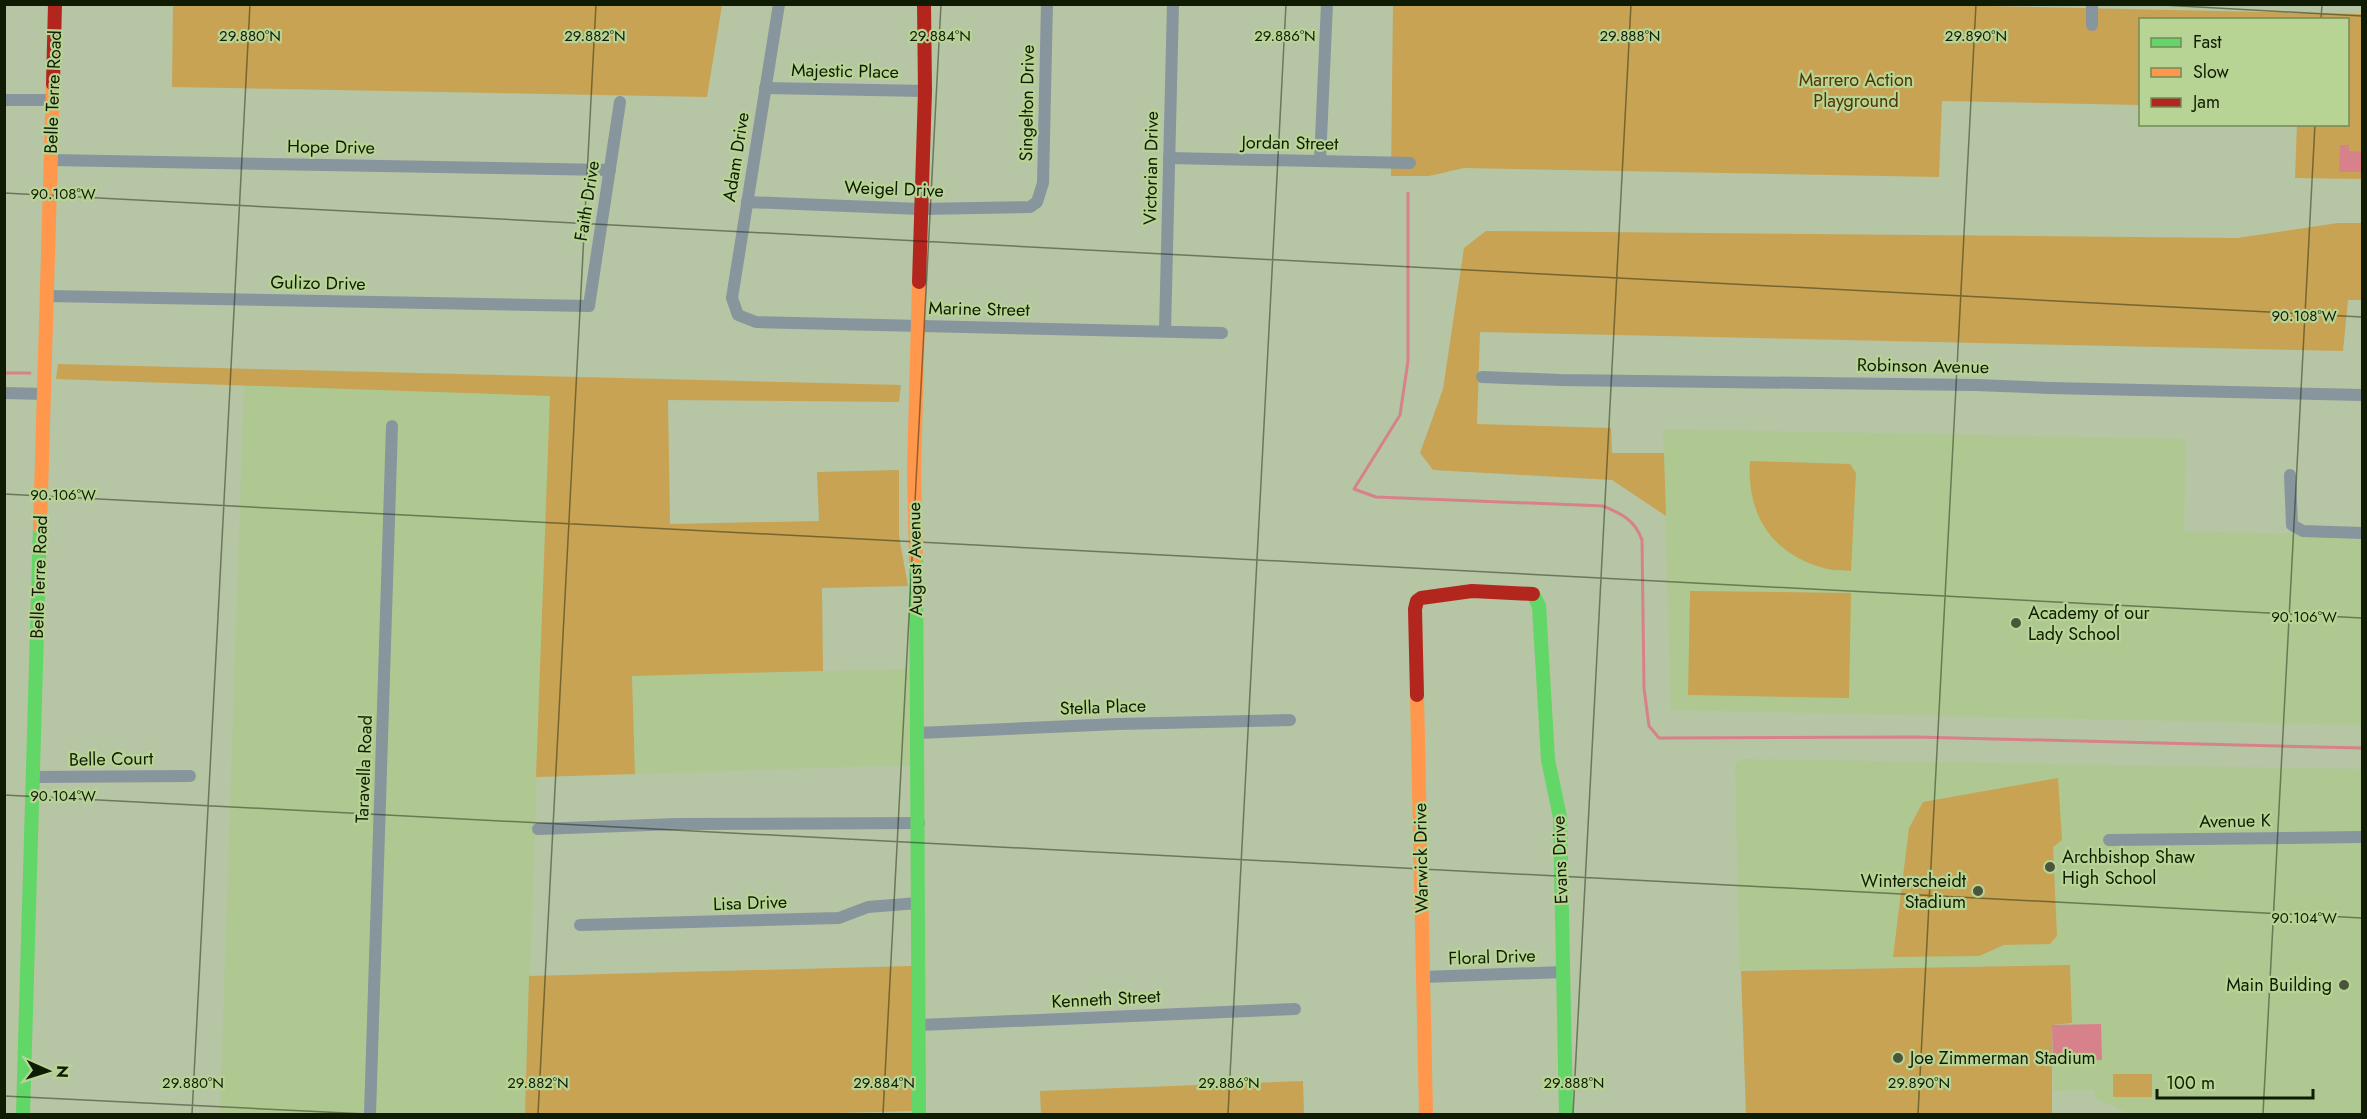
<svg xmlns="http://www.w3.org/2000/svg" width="2367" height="1119" viewBox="0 0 2367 1119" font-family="Jost,sans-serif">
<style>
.built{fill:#afc891}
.green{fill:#c8a353}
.water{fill:#d7818b}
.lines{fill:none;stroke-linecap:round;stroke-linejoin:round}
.stream{stroke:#d7818b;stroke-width:3}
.street{stroke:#87959c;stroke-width:12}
.fast{stroke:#63d668;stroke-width:14}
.slow{stroke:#ff974d;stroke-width:14}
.jam{stroke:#b3261e;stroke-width:14}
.ticks{fill:none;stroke:#101b03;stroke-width:1.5;stroke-opacity:0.45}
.poi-dot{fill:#4a563b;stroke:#b7d494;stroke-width:2}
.labels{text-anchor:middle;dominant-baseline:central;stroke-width:4.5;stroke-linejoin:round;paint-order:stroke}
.street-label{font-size:18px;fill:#101b03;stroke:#b7d494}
.park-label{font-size:18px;fill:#553201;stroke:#b7d494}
.poi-label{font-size:18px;fill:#101b03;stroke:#b7d494;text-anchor:start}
.ticks-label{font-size:15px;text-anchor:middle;fill:#101b03;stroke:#b7d494;stroke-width:4.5;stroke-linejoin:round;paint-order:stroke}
</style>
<rect width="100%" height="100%" fill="#b6c5a3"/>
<g class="built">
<path d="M 244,384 L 550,396 L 525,1114 L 220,1114 Z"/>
<path d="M 1663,429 L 2186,439 L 2184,531 L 2362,536 L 2362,725 L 1671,710 Z"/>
<path d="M 909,669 L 910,765 L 635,774 L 632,676 Z"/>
<path d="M 1742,759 L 2362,769 L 2362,1114 L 2130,1114 L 2095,1098 L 2094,1089 L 2053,1091 L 2052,1025 L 2072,1024 L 2070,965 L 1740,970 L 1735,764 Z"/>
</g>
<g class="green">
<path d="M 173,5 L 173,4 L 722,5 L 707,97 L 172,87 Z"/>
<path d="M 1393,5 L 1940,5 L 2362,14 L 2362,179 L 2295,178 L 2297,125 L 2348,124 L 2348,20 L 2140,20 L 2140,105 L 1942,101 L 1939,177 L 1464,168 L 1429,176 L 1391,176 Z"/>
<path d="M 2338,223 L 2362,223 L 2362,300 L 2348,300 L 2343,351 L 1480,332 L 1477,424 L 1611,428 L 1612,453 L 1664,453 L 1666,516 L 1612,480 L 1433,470 L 1420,453 L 1443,389 L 1464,248 L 1486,231 L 2237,238 Z"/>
<path d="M 58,364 L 901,385 L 899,402 L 668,400 L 670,524 L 819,521 L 817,472 L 899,470 L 899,536 L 908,586 L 822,588 L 823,671 L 632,676 L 635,774 L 536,777 L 550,396 L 56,379 Z"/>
<path d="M 1750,461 L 1850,464 L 1856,473 L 1851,571 C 1842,570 1832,571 1824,568 C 1771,554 1746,513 1750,461 Z"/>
<path d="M 1690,591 L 1851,593 L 1849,698 L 1688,695 Z"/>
<path d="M 2058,778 L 2062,840 L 2053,847 L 2057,936 L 2050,944 L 2004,945 L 1979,956 L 1893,957 L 1909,828 L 1923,802 Z"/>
<path d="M 2070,965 L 2072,1023 L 2052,1025 L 2052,1114 L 1746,1114 L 1741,971 Z"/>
<path d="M 912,966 L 912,1111 L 797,1114 L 525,1114 L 529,976 Z"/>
<rect x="2113" y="1074" width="39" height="23"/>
<path d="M 1303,1081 L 1304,1114 L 1041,1114 L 1040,1091 Z"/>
</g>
<g class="water">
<path d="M 2340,145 L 2349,145 L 2349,151 L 2362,152 L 2362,172 L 2339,172 Z"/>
<path d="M 2101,1024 L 2102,1060 L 2053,1062 L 2052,1025 Z"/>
</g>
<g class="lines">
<g class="stream">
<path d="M 1408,193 L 1408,361 L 1400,415 L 1354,489 L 1376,497 L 1603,506 C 1622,514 1635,520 1642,540 L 1644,688 L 1649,726 L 1659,738 L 1916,737 L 2362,748"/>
<path d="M 4,373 L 30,373"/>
</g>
<g class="street">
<path d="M 779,4 L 732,298 L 738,315 L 756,322 L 1222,333"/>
<path d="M 2092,25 L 2092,4"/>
<path d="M 765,88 L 925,91"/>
<path d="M 4,100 L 53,100"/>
<path d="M 1169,158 L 1410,163"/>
<path d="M 51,160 L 610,170"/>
<path d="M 1320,161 L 1327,4"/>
<path d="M 747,202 L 920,209 L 1030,207 L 1037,202 L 1043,183 L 1047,4"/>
<path d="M 47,296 L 589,306 L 620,102"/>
<path d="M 1165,331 L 1173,4"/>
<path d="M 1482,377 L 1560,380 L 1976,385 L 2050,388 L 2362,395"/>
<path d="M 4,393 L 44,394"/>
<path d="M 2290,475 L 2292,525 L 2303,531 L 2362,533"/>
<path d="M 918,733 L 1118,724 L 1290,720"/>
<path d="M 33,777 L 190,776"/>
<path d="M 538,829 L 677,824 L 919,823"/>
<path d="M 2109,840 L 2362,837"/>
<path d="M 580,925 L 839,918 L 868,907 L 918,903"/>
<path d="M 1423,977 L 1563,972"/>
<path d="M 920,1025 L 1295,1009"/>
<path d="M 370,1114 L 392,426"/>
</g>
<g class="fast">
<path d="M 916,557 L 919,1114"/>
<path d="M 1533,594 L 1539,606 L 1548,760 L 1560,817 L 1566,1114"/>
<path d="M 23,1114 L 40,527"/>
</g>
<g class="slow">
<path d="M 40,527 L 53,84"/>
<path d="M 916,557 L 914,471 L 919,282"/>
<path d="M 1417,695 L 1426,1114"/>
</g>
<g class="jam">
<path d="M 53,84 L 55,4"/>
<path d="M 919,282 L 925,91 L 924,4"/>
<path d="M 1417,695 L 1415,609 L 1417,601 L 1421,598 L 1472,591 L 1533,594"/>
</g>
</g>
<path class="ticks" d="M 2145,4 L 2362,16M 2321,20 L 2322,4M 4,193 L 2362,317M 4,494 L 2362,618M 4,795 L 2362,918M 4,1096 L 366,1114M 192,1114 L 250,4M 538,1114 L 596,4M 883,1114 L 941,4M 1228,1114 L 1286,4M 1573,1114 L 1631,4M 1918,1114 L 1976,4M 2263,1114 L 2315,124"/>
<g class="poi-dot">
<circle cx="2016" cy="623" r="6"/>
<circle cx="2050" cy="867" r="6"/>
<circle cx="1978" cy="891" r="6"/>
<circle cx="2344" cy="985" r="6"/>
<circle cx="1898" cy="1058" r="6"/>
</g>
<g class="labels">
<g class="street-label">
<text transform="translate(845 71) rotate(1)">Majestic Place</text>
<text transform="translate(53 92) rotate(-88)">Belle Terre Road</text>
<text transform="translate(1027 103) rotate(-89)">Singelton Drive</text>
<text transform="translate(1290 143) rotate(1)">Jordan Street</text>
<text transform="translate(331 147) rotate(1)">Hope Drive</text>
<text transform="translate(736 157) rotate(-81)">Adam Drive</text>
<text transform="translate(1151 168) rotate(-89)">Victorian Drive</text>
<text transform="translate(894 189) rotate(2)">Weigel Drive</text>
<text transform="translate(587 201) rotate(-81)">Faith Drive</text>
<text transform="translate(318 283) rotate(1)">Gulizo Drive</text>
<text transform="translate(979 309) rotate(1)">Marine Street</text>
<text transform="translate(1923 366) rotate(1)">Robinson Avenue</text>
<text transform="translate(915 559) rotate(-91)">August Avenue</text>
<text transform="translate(39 577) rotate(-88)">Belle Terre Road</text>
<text transform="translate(1103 707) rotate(-2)">Stella Place</text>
<text transform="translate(111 759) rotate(-1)">Belle Court</text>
<text transform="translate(364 769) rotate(-88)">Taravella Road</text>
<text transform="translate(2235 821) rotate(-1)">Avenue K</text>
<text transform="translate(1421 858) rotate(-91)">Warwick Drive</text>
<text transform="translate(1560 860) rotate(-92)">Evans Drive</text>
<text transform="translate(750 903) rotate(-2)">Lisa Drive</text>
<text transform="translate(1492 957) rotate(-2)">Floral Drive</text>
<text transform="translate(1106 999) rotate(-3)">Kenneth Street</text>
</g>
<g class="park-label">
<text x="1856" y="80">Marrero Action<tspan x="1856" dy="21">Playground</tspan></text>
</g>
<g class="poi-label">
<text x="2028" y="613">Academy of our<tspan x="2028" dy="21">Lady School</tspan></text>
<text x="2062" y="857">Archbishop Shaw<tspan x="2062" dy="21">High School</tspan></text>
<text x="1966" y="881" text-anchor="end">Winterscheidt<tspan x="1966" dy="21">Stadium</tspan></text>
<text x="2332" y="985" text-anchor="end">Main Building</text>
<text x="1910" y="1058">Joe Zimmerman Stadium</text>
</g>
</g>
<g class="ticks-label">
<text x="250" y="41">29.880°N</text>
<text x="595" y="41">29.882°N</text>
<text x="940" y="41">29.884°N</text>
<text x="1285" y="41">29.886°N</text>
<text x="1630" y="41">29.888°N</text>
<text x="1976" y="41">29.890°N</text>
<text x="63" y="199">90.108°W</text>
<text x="2304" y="321">90.108°W</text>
<text x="63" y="500">90.106°W</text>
<text x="2304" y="622">90.106°W</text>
<text x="63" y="801">90.104°W</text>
<text x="2304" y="923">90.104°W</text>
<text x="193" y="1088">29.880°N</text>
<text x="538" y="1088">29.882°N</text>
<text x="884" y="1088">29.884°N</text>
<text x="1229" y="1088">29.886°N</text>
<text x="1574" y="1088">29.888°N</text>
<text x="1919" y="1088">29.890°N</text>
</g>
<rect width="2367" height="1119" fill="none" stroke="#101b03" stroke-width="12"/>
<rect x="2139" y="18" width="210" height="108" fill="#b7d494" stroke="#748a5a" stroke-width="1.5"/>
<rect x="2151" y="38" width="30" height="9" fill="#63d668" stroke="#748a5a" stroke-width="1.5"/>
<text x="2193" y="48" font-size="18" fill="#101b03">Fast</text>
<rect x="2151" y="68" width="30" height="9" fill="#ff974d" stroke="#748a5a" stroke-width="1.5"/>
<text x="2193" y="78" font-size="18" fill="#101b03">Slow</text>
<rect x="2151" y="98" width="30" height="9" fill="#b3261e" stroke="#748a5a" stroke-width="1.5"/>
<text x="2193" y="108" font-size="18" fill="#101b03">Jam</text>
<g transform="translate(48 1071) rotate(93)" stroke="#b7d494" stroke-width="4.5" paint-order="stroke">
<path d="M0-4.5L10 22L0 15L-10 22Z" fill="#101b03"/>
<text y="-9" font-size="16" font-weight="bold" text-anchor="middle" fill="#101b03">N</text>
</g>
<path d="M2157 1089v9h156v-9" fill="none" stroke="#101b03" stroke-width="3"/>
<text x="2166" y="1089" font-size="18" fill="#101b03" stroke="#b7d494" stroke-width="4.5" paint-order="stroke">100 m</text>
</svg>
